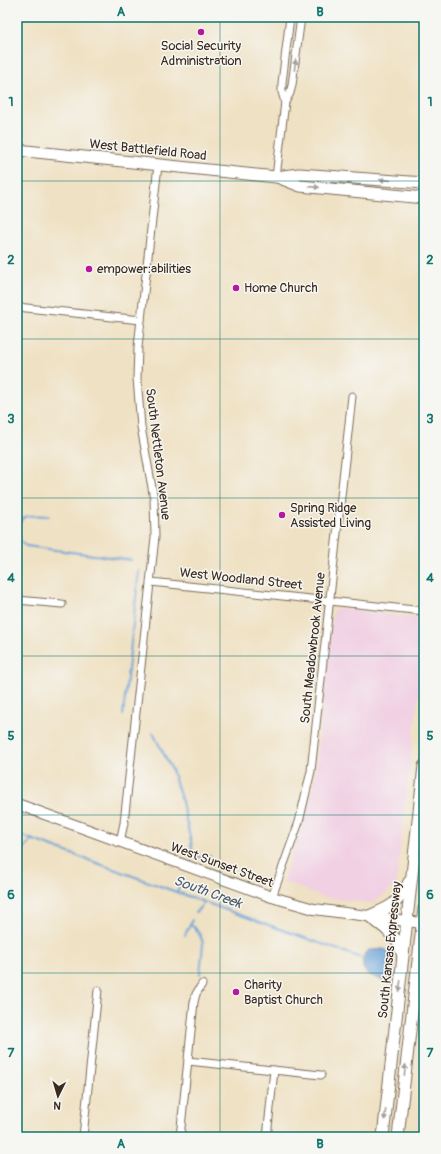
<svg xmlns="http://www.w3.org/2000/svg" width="441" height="1154" viewBox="0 0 441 1154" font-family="Pangolin,sans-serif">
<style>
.built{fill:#f1d0e3}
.water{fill:#68a1d7;stroke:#52667a}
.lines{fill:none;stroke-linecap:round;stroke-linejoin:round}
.stream{stroke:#68a1d7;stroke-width:2}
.street-casing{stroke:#7a6a58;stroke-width:9}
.secondary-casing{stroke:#7a6a58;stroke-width:12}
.primary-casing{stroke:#7a6a58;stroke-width:13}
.street{stroke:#fff;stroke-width:7}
.secondary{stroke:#fff;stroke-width:10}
.primary{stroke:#fff;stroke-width:11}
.oneway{fill:#a79f9a}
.grid{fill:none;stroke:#0f766e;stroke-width:1;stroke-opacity:0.55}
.poi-dot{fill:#b5179e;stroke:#f6f6f2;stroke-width:1.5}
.labels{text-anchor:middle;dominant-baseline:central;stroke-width:3;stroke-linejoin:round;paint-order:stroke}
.poi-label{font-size:13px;fill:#3b2a1e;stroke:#f6f6f2;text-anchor:start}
.street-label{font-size:13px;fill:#3b2a1e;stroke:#f6f6f2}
.water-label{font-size:14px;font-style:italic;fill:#4d5a68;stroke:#f6f6f2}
.neatline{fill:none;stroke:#0f766e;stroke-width:1.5}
.grid-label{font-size:13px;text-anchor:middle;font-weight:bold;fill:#0f766e}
</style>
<rect width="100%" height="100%" fill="#f6f6f2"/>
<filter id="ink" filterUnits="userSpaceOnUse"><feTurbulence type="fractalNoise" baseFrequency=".025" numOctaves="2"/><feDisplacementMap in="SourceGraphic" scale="8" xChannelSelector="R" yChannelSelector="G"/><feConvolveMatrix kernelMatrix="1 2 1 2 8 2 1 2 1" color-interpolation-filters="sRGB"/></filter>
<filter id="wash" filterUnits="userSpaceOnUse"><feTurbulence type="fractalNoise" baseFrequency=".012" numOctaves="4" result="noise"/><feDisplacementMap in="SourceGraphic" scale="16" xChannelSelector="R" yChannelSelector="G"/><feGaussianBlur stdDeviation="0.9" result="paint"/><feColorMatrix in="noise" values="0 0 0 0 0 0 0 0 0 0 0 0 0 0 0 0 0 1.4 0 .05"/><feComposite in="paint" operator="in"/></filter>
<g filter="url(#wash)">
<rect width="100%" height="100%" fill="#efe1c3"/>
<g class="built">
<path d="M 342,608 L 424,619 L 424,654 L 405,803 L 396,885 L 373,903 L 322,897 L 283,881 L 312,793 L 315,775 L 332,619 L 334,611 L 337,609 Z"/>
<path d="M 424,1068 L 424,1137 L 416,1137 Z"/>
</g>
<path class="water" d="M 384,949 C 397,955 393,963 392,975 L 386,981 C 370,976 357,973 365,953 L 369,950 Z"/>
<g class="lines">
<g class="stream">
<path d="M 49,516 C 42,516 30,514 24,518 C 14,525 17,541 26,546 L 131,560"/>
<path d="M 123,715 L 139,570"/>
<path d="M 153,733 L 172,770 L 182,802 L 191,841 L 192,848 L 191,855 L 203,858 L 210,856"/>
<path d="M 17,834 L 204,902 L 364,959"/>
<path d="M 23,849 L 32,840"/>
<path d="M 177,892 L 182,879"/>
<path d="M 17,901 L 22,857"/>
<path d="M 196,912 L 204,903"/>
<path d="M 190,925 C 198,928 201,935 203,944 L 200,974"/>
<path d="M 185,935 L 192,920"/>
</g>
</g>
</g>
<g filter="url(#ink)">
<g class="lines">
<g class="street-casing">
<g id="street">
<path d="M 285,102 L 290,93 L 292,85 L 301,17"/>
<path d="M 276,177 L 285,102 L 282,92 L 282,83 L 290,17"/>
<path d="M 17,307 L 141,320"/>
<path d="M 151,582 L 424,611"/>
<path d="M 17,600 L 62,604"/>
<path d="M 120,842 L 124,823 L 155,537 L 154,499 L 141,427 L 137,378 L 138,347 L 158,165"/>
<path d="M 272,897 L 299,822 L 311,771 L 352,396"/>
<path d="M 188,1061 L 321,1075"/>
<path d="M 83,1137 L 98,990"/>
<path d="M 180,1137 L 194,1002 L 196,994 L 202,984"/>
<path d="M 267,1137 L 274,1070"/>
</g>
</g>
<g class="secondary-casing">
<path id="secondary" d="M 17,804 L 272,897 L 314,909 L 422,923"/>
</g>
<g class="primary-casing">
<g id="primary">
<path d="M 17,150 L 276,177 L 299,174 L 424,183"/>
<path d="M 277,177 L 300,186 L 424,198"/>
<path d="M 403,956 L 398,942 L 386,929 L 369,916 C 391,907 398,904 409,882"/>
<path d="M 383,1137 L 424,766"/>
<path d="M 398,1137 L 424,908"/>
</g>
</g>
<use href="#street" class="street"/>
<use href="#secondary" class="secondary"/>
<use href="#primary" class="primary"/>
</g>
<defs><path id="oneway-solid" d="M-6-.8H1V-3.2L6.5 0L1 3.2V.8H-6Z"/></defs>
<g class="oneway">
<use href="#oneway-solid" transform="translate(295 65) rotate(-83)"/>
<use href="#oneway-solid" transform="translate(385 180) rotate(-175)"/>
<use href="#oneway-solid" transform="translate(314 187) rotate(5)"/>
<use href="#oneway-solid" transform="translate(400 986) rotate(97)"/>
<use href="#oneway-solid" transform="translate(405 1070) rotate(-83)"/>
<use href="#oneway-solid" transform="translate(385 1115) rotate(97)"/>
</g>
</g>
<path class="grid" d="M 220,17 L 220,1137M 17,181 L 424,181M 17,339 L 424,339M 17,498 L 424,498M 17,656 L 424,656M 17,815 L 424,815M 17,973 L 424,973"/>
<g class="poi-dot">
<circle cx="201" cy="32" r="4"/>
<circle cx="89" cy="269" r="4"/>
<circle cx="236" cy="288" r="4"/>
<circle cx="282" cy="515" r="4"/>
<circle cx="236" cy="992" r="4"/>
</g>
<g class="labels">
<g class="poi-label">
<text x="201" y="46" text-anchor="middle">Social Security<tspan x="201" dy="15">Administration</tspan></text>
<text x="97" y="269">empower:abilities</text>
<text x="244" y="288">Home Church</text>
<text x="290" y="508">Spring Ridge<tspan x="290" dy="15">Assisted Living</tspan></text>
<text x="244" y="985">Charity<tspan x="244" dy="15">Baptist Church</tspan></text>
</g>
<g class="street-label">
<text transform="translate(148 150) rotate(6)">West Battlefield Road</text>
<text transform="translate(158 454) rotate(83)">South Nettleton Avenue</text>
<text transform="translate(241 579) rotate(6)">West Woodland Street</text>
<text transform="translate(313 648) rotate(-84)">South Meadowbrook Avenue</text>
<text transform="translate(222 865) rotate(20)">West Sunset Street</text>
<text transform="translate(390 950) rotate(-84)">South Kansas Expressway</text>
</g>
<g class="water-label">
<text transform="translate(208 892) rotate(20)">South Creek</text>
</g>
</g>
<rect width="441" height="1154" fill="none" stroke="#f6f6f2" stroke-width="44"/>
<g transform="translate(58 1096) rotate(185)" stroke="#f6f6f2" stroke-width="3" paint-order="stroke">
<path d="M0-3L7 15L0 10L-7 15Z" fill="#3b2a1e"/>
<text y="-6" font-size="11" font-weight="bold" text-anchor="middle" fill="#3b2a1e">N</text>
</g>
<rect x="22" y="22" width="397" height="1110" class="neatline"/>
<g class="grid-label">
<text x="121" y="16">A</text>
<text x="320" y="16">B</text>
<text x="11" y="106">1</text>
<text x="430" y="106">1</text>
<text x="11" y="264">2</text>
<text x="430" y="264">2</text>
<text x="11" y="423">3</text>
<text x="430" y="423">3</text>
<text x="11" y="582">4</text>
<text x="430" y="582">4</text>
<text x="11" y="740">5</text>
<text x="430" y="740">5</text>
<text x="11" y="899">6</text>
<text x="430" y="899">6</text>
<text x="11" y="1057">7</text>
<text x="430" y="1057">7</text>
<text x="121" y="1148">A</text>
<text x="320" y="1148">B</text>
</g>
</svg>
